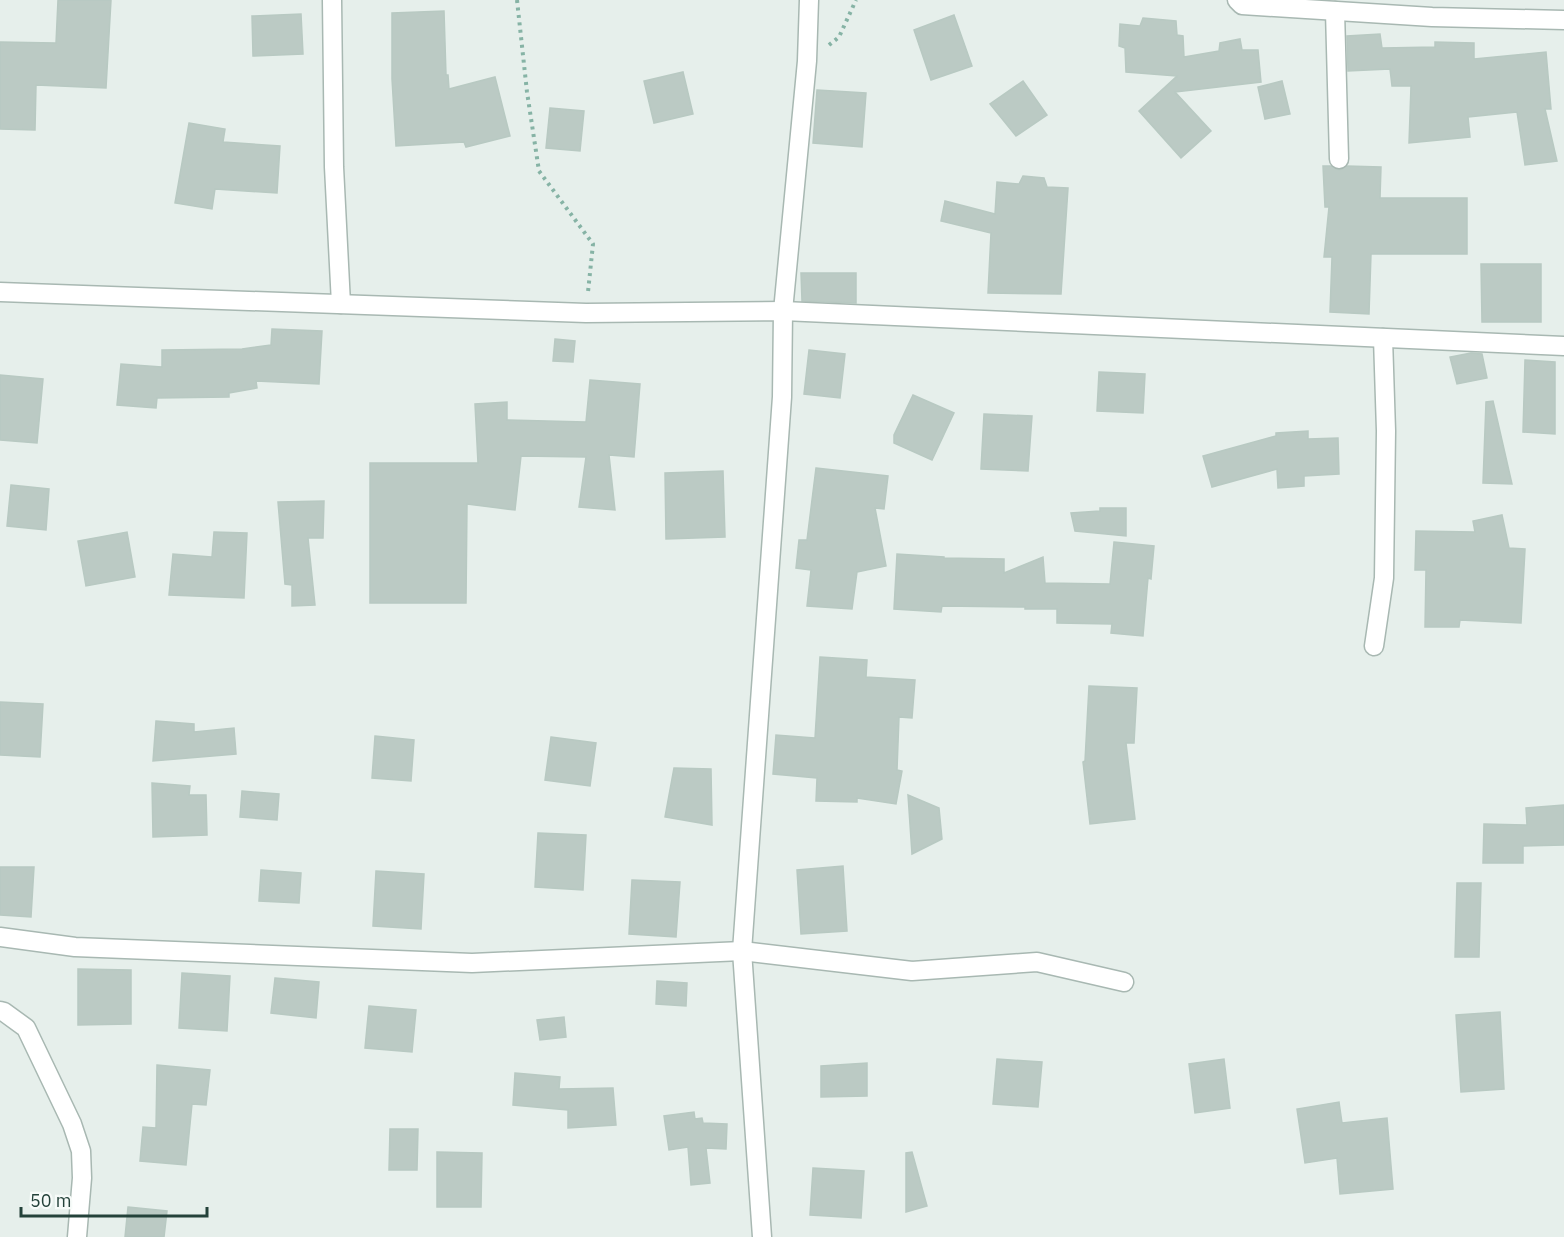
<svg xmlns="http://www.w3.org/2000/svg" width="1564" height="1237" viewBox="0 0 1564 1237" font-family="'IBM Plex Sans',sans-serif">
<style>
.building{fill:#bbcac4;stroke:#b8c9c2;stroke-width:1.5}
.lines{fill:none;stroke-linecap:round;stroke-linejoin:round}
.minor-casing{stroke:#a8b8b2;stroke-width:21}
.path{stroke:#86b3a5;stroke-width:4;stroke-dasharray:3 4.5;stroke-linecap:butt}
.minor{stroke:#fff;stroke-width:18}
</style>
<rect width="100%" height="100%" fill="#e6efeb"/>
<g class="building">
<path d="M 58,0 L 111,0 L 106,88 L 36,85 L 35,130 L 0,129 L 0,42 L 56,43 Z"/>
<path d="M 444,11 L 446,75 L 448,75 L 449,89 L 495,77 L 510,136 L 466,147 L 464,142 L 396,146 L 392,79 L 392,13 Z"/>
<path d="M 301,14 L 303,54 L 253,56 L 252,16 Z"/>
<path d="M 954,15 L 972,66 L 931,80 L 914,30 Z"/>
<path d="M 1143,18 L 1176,21 L 1177,35 L 1183,36 L 1184,57 L 1219,51 L 1220,43 L 1240,39 L 1242,50 L 1258,50 L 1261,82 L 1175,92 L 1211,131 L 1181,158 L 1139,111 L 1177,76 L 1126,72 L 1125,48 L 1119,46 L 1120,24 L 1140,26 Z"/>
<path d="M 1380,34 L 1382,48 L 1435,47 L 1435,42 L 1474,43 L 1474,59 L 1546,52 L 1551,109 L 1545,109 L 1557,161 L 1525,165 L 1517,112 L 1468,117 L 1470,137 L 1409,143 L 1411,86 L 1392,86 L 1390,69 L 1348,71 L 1347,36 Z"/>
<path d="M 683,72 L 693,114 L 654,123 L 644,81 Z"/>
<path d="M 1023,81 L 1047,115 L 1016,136 L 990,104 Z"/>
<path d="M 1282,81 L 1290,114 L 1265,119 L 1258,87 Z"/>
<path d="M 817,90 L 866,93 L 862,147 L 813,143 Z"/>
<path d="M 550,108 L 584,111 L 580,151 L 546,148 Z"/>
<path d="M 189,123 L 225,129 L 223,142 L 280,146 L 277,193 L 215,189 L 212,209 L 175,203 Z"/>
<path d="M 1323,166 L 1331,166 L 1339,170 L 1347,166 L 1381,167 L 1380,198 L 1467,198 L 1467,254 L 1371,254 L 1369,314 L 1330,312 L 1332,257 L 1324,257 L 1329,207 L 1325,207 Z"/>
<path d="M 1023,176 L 1044,178 L 1047,187 L 1068,188 L 1061,294 L 988,293 L 991,233 L 941,221 L 945,201 L 995,214 L 997,182 L 1019,184 Z"/>
<path d="M 1481,264 L 1541,264 L 1541,322 L 1482,322 Z"/>
<path d="M 801,273 L 856,273 L 856,303 L 802,301 Z"/>
<path d="M 272,329 L 322,331 L 319,384 L 256,381 L 257,388 L 229,393 L 229,397 L 157,398 L 156,408 L 117,405 L 121,364 L 162,367 L 162,350 L 242,349 L 271,345 Z"/>
<path d="M 555,339 L 575,341 L 573,362 L 553,361 Z"/>
<path d="M 809,350 L 845,354 L 840,398 L 804,394 Z"/>
<path d="M 1471,353 L 1482,354 L 1487,378 L 1457,384 L 1450,357 Z"/>
<path d="M 1525,360 L 1555,362 L 1555,434 L 1523,432 Z"/>
<path d="M 1099,372 L 1145,374 L 1143,413 L 1097,411 Z"/>
<path d="M 0,375 L 43,379 L 37,443 L 0,440 Z"/>
<path d="M 590,380 L 640,384 L 634,457 L 609,455 L 615,510 L 579,507 L 586,457 L 521,456 L 515,510 L 467,504 L 466,603 L 370,603 L 370,463 L 478,463 L 475,404 L 507,402 L 507,420 L 586,422 Z"/>
<path d="M 913,395 L 954,413 L 932,460 L 894,443 L 894,435 Z"/>
<path d="M 1493,401 L 1512,484 L 1483,483 L 1486,402 Z"/>
<path d="M 984,414 L 1032,416 L 1028,471 L 981,469 Z"/>
<path d="M 1308,431 L 1308,439 L 1338,438 L 1339,474 L 1304,476 L 1304,486 L 1278,488 L 1277,469 L 1212,487 L 1203,456 L 1276,436 L 1276,433 Z"/>
<path d="M 816,468 L 888,476 L 884,509 L 875,508 L 886,566 L 857,572 L 852,609 L 807,606 L 811,570 L 796,568 L 799,540 L 807,540 Z"/>
<path d="M 723,471 L 725,537 L 666,539 L 665,473 Z"/>
<path d="M 11,485 L 49,489 L 46,530 L 7,526 Z"/>
<path d="M 324,501 L 323,538 L 308,538 L 315,605 L 292,606 L 292,585 L 285,584 L 278,502 Z"/>
<path d="M 1100,508 L 1126,508 L 1126,536 L 1075,531 L 1071,513 L 1100,511 Z"/>
<path d="M 1502,515 L 1509,548 L 1525,549 L 1521,623 L 1460,620 L 1459,627 L 1425,627 L 1426,570 L 1415,570 L 1416,531 L 1475,532 L 1473,521 Z"/>
<path d="M 127,532 L 135,577 L 86,586 L 78,541 Z"/>
<path d="M 214,532 L 247,533 L 244,598 L 169,595 L 173,554 L 212,557 Z"/>
<path d="M 1114,542 L 1154,546 L 1151,579 L 1148,578 L 1143,636 L 1111,633 L 1112,624 L 1057,623 L 1057,609 L 1025,609 L 1025,607 L 942,606 L 941,612 L 894,609 L 897,554 L 944,557 L 944,558 L 1004,559 L 1004,573 L 1043,557 L 1045,583 L 1110,584 Z"/>
<path d="M 820,657 L 867,660 L 866,677 L 915,680 L 912,718 L 899,717 L 897,770 L 902,771 L 896,804 L 857,798 L 857,802 L 816,801 L 817,778 L 773,774 L 776,735 L 815,738 Z"/>
<path d="M 1089,686 L 1137,688 L 1134,743 L 1126,743 L 1135,819 L 1090,824 L 1083,762 L 1085,761 Z"/>
<path d="M 0,702 L 43,704 L 40,757 L 0,755 Z"/>
<path d="M 156,721 L 194,724 L 194,732 L 234,728 L 236,754 L 153,761 Z"/>
<path d="M 375,736 L 414,740 L 411,781 L 372,778 Z"/>
<path d="M 551,737 L 596,743 L 590,786 L 545,780 Z"/>
<path d="M 674,768 L 711,769 L 712,825 L 665,817 Z"/>
<path d="M 152,783 L 190,786 L 189,795 L 206,795 L 207,835 L 153,837 Z"/>
<path d="M 242,791 L 279,794 L 277,820 L 240,817 Z"/>
<path d="M 908,795 L 939,808 L 942,839 L 912,854 Z"/>
<path d="M 1564,805 L 1564,845 L 1523,846 L 1523,863 L 1483,863 L 1484,824 L 1527,825 L 1526,808 Z"/>
<path d="M 538,833 L 586,835 L 583,890 L 535,887 Z"/>
<path d="M 843,866 L 847,931 L 801,934 L 797,870 Z"/>
<path d="M 0,867 L 34,867 L 31,917 L 0,915 Z"/>
<path d="M 261,870 L 301,873 L 299,903 L 259,901 Z"/>
<path d="M 376,871 L 424,874 L 421,929 L 373,926 Z"/>
<path d="M 632,880 L 680,882 L 676,937 L 629,934 Z"/>
<path d="M 1457,883 L 1481,883 L 1479,957 L 1455,957 Z"/>
<path d="M 78,969 L 131,970 L 131,1024 L 78,1025 Z"/>
<path d="M 182,973 L 230,976 L 227,1031 L 179,1028 Z"/>
<path d="M 275,978 L 319,982 L 316,1018 L 271,1013 Z"/>
<path d="M 657,981 L 687,983 L 686,1006 L 656,1004 Z"/>
<path d="M 369,1006 L 416,1010 L 412,1052 L 365,1048 Z"/>
<path d="M 1500,1012 L 1504,1089 L 1461,1092 L 1456,1015 Z"/>
<path d="M 564,1017 L 566,1037 L 540,1040 L 537,1020 Z"/>
<path d="M 997,1059 L 1042,1062 L 1038,1107 L 993,1104 Z"/>
<path d="M 1224,1059 L 1230,1108 L 1195,1113 L 1189,1064 Z"/>
<path d="M 867,1063 L 867,1096 L 821,1097 L 821,1066 Z"/>
<path d="M 157,1065 L 210,1070 L 206,1105 L 192,1104 L 186,1165 L 140,1161 L 143,1127 L 156,1128 Z"/>
<path d="M 515,1073 L 560,1077 L 559,1089 L 613,1088 L 616,1125 L 568,1128 L 568,1110 L 513,1105 Z"/>
<path d="M 1339,1102 L 1342,1123 L 1387,1118 L 1393,1189 L 1340,1194 L 1337,1158 L 1305,1163 L 1297,1109 Z"/>
<path d="M 694,1112 L 695,1119 L 702,1118 L 703,1123 L 727,1124 L 726,1149 L 706,1148 L 710,1183 L 691,1185 L 688,1147 L 669,1150 L 664,1116 Z"/>
<path d="M 390,1129 L 418,1129 L 417,1170 L 389,1170 Z"/>
<path d="M 437,1152 L 482,1153 L 481,1207 L 437,1207 Z"/>
<path d="M 912,1152 L 927,1206 L 906,1212 L 906,1153 Z"/>
<path d="M 813,1168 L 864,1171 L 861,1218 L 810,1215 Z"/>
<path d="M 128,1207 L 167,1211 L 164,1237 L 125,1237 Z"/>
</g>
<g class="lines">
<g class="minor-casing">
<g id="minor">
<path d="M 332,0 L 334,167 L 341,304"/>
<path d="M 1237,0 L 1242,5 L 1432,17 L 1564,20"/>
<path d="M 1335,11 L 1339,159"/>
<path d="M 0,292 L 586,313 L 783,311 L 1564,346"/>
<path d="M 1374,646 L 1384,578 L 1386,431 L 1383,338"/>
<path d="M 0,937 L 75,947 L 472,963 L 742,951 L 912,971 L 1037,962 L 1124,982"/>
<path d="M 0,1011 L 4,1012 L 26,1028 L 72,1124 L 81,1151 L 82,1178 L 77,1237"/>
<path d="M 762,1237 L 742,951 L 782,397 L 783,311 L 807,61 L 809,0"/>
</g>
</g>
<g class="path">
<path d="M 517,0 L 527,92 L 539,171 L 593,244 L 588,292"/>
<path d="M 829,45 L 839,37 L 856,0"/>
</g>
<use href="#minor" class="minor"/>
</g>
<path d="M21 1207v9h186v-9" fill="none" stroke="#24423a" stroke-width="3"/>
<text x="30" y="1207" font-size="18" fill="#24423a" stroke="#f7fbf9" stroke-width="4.5" paint-order="stroke">50 m</text>
</svg>
